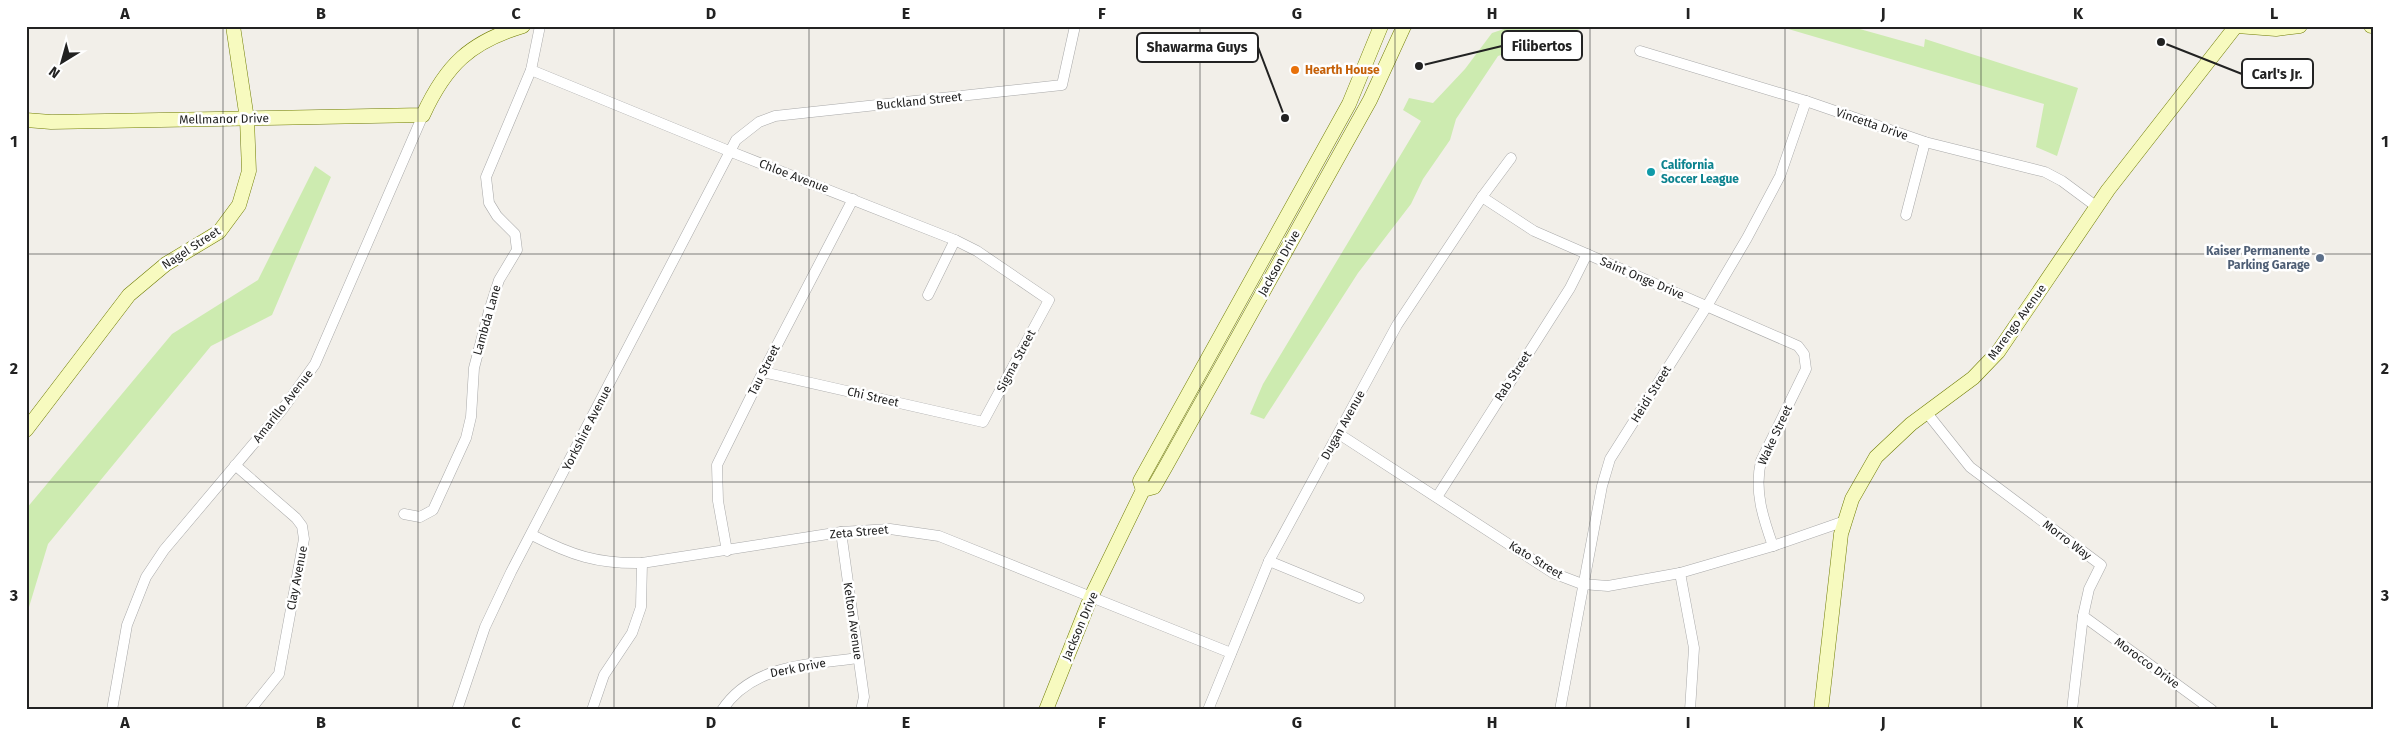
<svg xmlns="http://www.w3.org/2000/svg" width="2399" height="736" viewBox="0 0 2399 736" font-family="'Fira Sans',sans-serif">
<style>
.grass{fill:#cdebb0}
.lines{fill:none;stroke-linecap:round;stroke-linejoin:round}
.street-casing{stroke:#a9a9a9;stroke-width:11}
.secondary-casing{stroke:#707d05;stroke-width:15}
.street{stroke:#fff;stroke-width:10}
.secondary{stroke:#f7fabf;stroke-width:14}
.grid{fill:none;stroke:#222;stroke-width:1;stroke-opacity:0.55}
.food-dot{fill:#e8710a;stroke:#fff;stroke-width:2}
.culture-dot{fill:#0f9aa8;stroke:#fff;stroke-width:2}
.service-dot{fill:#5c6f8a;stroke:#fff;stroke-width:2}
.labels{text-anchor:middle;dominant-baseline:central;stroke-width:5;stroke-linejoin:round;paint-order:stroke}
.food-label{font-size:12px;font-weight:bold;fill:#c56008;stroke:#fff;text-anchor:start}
.street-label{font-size:12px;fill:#222;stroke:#fff}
.culture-label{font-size:12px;font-weight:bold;fill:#0d838f;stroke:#fff;text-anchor:start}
.service-label{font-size:12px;font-weight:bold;fill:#4e5e75;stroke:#fff;text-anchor:end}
.leader{fill:none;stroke:#222;stroke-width:2}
.callout-dot{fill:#222;stroke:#fff;stroke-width:2}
.callout{fill:#fff;stroke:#222;stroke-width:2}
.callout-label{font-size:14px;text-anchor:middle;font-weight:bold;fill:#222}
.neatline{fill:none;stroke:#222;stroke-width:2}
.grid-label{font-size:16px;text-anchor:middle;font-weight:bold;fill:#222}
</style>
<rect width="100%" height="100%" fill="#f2efe9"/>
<g class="grass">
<path d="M 1513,26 L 1590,26 L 1498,56 L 1456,119 L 1450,140 L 1423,179 L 1411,204 L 1358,273 L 1264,419 L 1250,414 L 1263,384 L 1421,121 L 1403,110 L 1409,98 L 1433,103 L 1465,69 L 1492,33 Z"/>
<path d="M 1778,26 L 1849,26 L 1924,47 L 1925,39 L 2078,88 L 2057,156 L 2036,147 L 2044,104 Z"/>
<path d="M 315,166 L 331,177 L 272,315 L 211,346 L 48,544 L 26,617 L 26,509 L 172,334 L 258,280 Z"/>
</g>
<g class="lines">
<g class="street-casing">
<g id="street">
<path d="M 1640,51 L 1806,101 L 1925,142 L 2045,172 L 2062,181 L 2097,207"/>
<path d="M 531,70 L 729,151 L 955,240 L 977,251 L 1049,300 L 983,422 L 763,372"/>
<path d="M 1482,197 L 1534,231 L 1798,346 L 1804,354 L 1806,369 L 1761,461 C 1754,491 1763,518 1773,546"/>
<path d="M 1906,215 L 1925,142"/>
<path d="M 928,295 L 955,240"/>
<path d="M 1927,413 L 1970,467 L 2101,565 L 2089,589 L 2083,616 L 2072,710"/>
<path d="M 1339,434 L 1553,573 L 1582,584 L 1608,586 L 1680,573 L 1773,546 L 1845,521"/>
<path d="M 235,465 L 296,518 L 302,526 L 304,539 L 279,674 L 250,710"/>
<path d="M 1437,497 L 1570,288 L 1587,254"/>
<path d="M 404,514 L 420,517 L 433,510 L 466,438 L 471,417 L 474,368 L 489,311 L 499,280 L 517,250 L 515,234 L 497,216 L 489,203 L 486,177 L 531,70 L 540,26"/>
<path d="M 841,532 L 864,697 L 861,710"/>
<path d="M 532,535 C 571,555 597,564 642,563 L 841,532 L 890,529 L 939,536 L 1231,653"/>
<path d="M 727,551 L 718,501 L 717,465 L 763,372 L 853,199"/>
<path d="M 1269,561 L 1359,598"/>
<path d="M 1680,573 L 1694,648 L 1690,710"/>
<path d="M 2083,616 L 2212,710"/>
<path d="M 112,710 L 127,625 L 146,577 L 164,550 L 282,410 L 315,364 L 423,115"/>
<path d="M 457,710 L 485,627 L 511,572 L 736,140 L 759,122 L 775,116 L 1062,85 L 1075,26"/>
<path d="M 592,710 L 604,675 L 632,633 L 641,607 L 642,563"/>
<path d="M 722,710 C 753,664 808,665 858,658"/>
<path d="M 1208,710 L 1269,561 L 1397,325 L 1482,197 L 1511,158"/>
<path d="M 1560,710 L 1602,486 L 1610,459 L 1707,306 L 1747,238 L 1780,176 L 1806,101"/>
</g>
</g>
<g class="secondary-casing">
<g id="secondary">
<path d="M 2237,26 L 2276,29 L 2300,26"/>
<path d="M 2371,26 L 2373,26"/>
<path d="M 26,120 L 51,122 L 423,115 C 446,65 470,42 523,26"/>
<path d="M 26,430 L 129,295 L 166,264 L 219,232 L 239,205 L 249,171 L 247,119 L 233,26"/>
<path d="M 1143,490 L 1140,481 L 1349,104 L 1381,26"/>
<path d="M 1046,710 L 1091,597 L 1143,490 L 1154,487 L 1166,466 L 1370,100 L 1404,26"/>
<path d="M 1821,710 L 1841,534 L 1852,499 L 1876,457 L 1911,424 L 1973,378 L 1998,352 L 2108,190 L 2236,26"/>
</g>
</g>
<use href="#street" class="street"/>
<use href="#secondary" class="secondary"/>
</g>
<path class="grid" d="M 223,26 L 223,710M 418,26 L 418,710M 614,26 L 614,710M 809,26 L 809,710M 1004,26 L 1004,710M 1200,26 L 1200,710M 1395,26 L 1395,710M 1590,26 L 1590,710M 1785,26 L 1785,710M 1981,26 L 1981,710M 2176,26 L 2176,710M 26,254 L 2373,254M 26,482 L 2373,482"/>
<circle class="food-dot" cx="1295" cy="70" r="5"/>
<circle class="culture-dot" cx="1651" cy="172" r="5"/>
<circle class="service-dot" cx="2320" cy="258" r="5"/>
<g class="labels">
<g class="food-label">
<text x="1305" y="70">Hearth House</text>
</g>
<g class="street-label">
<text transform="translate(919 101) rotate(-6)">Buckland Street</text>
<text transform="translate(224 119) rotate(-1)">Mellmanor Drive</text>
<text transform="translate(1872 124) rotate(19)">Vincetta Drive</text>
<text transform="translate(794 176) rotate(21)">Chloe Avenue</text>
<text transform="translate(191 248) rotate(-33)">Nagel Street</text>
<text transform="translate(1279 263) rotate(-61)">Jackson Drive</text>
<text transform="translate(1642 278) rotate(23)">Saint Onge Drive</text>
<text transform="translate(487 320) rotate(-74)">Lambda Lane</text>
<text transform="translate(2017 322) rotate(-54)">Marengo Avenue</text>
<text transform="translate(1016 361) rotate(-62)">Sigma Street</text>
<text transform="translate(764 370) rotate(-63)">Tau Street</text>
<text transform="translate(1513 376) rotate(-57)">Rab Street</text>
<text transform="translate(1651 394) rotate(-58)">Heidi Street</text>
<text transform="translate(873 397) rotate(13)">Chi Street</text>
<text transform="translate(283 406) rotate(-52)">Amarillo Avenue</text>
<text transform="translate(1343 425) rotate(-61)">Dugan Avenue</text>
<text transform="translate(587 428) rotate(-63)">Yorkshire Avenue</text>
<text transform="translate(1775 435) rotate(-65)">Wake Street</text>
<text transform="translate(859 532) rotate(-5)">Zeta Street</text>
<text transform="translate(2067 540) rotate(37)">Morro Way</text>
<text transform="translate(1536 560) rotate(31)">Kato Street</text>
<text transform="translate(297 578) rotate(-79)">Clay Avenue</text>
<text transform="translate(853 621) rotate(82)">Kelton Avenue</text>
<text transform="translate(1080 626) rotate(-67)">Jackson Drive</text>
<text transform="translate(2147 663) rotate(36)">Morocco Drive</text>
<text transform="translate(798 668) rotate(-11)">Derk Drive</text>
</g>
<g class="culture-label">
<text x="1661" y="165">California<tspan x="1661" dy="14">Soccer League</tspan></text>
</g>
<g class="service-label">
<text x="2310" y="251">Kaiser Permanente<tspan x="2310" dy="14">Parking Garage</tspan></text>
</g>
</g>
<path class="leader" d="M1419 66L1502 46M1285 118L1258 47M2161 42L2242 74"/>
<g class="callout-dot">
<circle cx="1419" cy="66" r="5"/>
<circle cx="1285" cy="118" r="5"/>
<circle cx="2161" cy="42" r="5"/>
</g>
<g class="callout">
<rect x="1502" y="31" width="80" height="29" rx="5"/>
<rect x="1137" y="33" width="121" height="29" rx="5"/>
<rect x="2242" y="59" width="71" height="29" rx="5"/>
</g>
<g class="callout-label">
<text x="1542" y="51">Filibertos</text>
<text x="1197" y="52">Shawarma Guys</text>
<text x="2277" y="79">Carl's Jr.</text>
</g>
<rect width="2399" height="736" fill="none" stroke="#ffffff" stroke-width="55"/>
<g transform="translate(62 62) rotate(217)" stroke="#ffffff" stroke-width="4" paint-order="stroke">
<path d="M0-4L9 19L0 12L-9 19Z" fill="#222222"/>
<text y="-8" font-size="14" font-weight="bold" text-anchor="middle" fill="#222222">N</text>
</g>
<rect x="28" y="28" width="2344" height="680" class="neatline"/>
<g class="grid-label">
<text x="125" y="19">A</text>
<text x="321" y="19">B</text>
<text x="516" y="19">C</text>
<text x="711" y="19">D</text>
<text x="906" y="19">E</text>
<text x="1102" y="19">F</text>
<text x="1297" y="19">G</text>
<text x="1492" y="19">H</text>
<text x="1688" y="19">I</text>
<text x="1883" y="19">J</text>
<text x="2078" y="19">K</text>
<text x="2274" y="19">L</text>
<text x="14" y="147">1</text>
<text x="2385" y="147">1</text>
<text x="14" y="374">2</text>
<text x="2385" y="374">2</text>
<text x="14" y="601">3</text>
<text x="2385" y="601">3</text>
<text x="125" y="728">A</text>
<text x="321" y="728">B</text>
<text x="516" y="728">C</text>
<text x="711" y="728">D</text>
<text x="906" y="728">E</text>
<text x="1102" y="728">F</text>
<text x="1297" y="728">G</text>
<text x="1492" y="728">H</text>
<text x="1688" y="728">I</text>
<text x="1883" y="728">J</text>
<text x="2078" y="728">K</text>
<text x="2274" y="728">L</text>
</g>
</svg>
